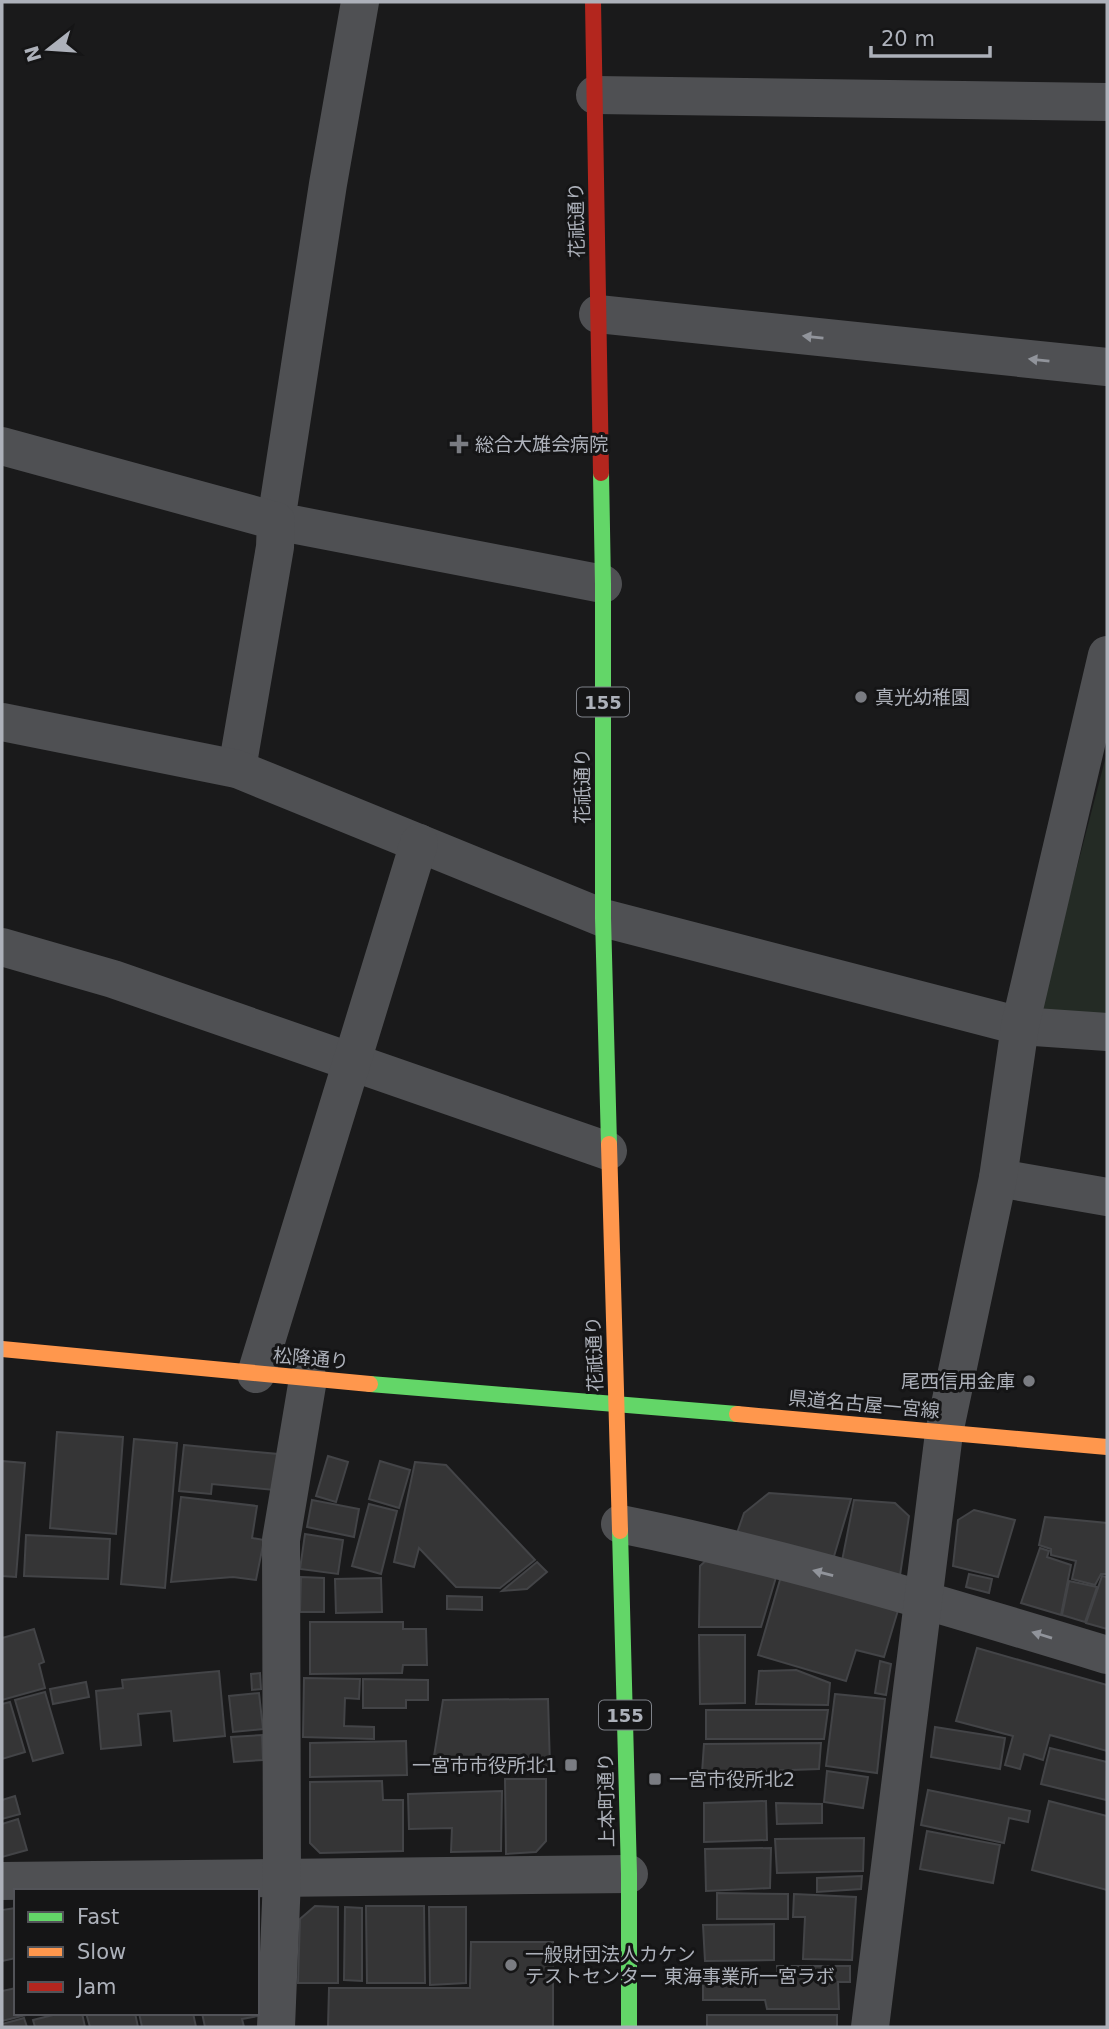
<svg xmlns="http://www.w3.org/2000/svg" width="1109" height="2029" viewBox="0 0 1109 2029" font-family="'DejaVu Sans','Noto Sans JP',sans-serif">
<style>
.green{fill:#242b25}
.building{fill:#353536;stroke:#434447;stroke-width:2}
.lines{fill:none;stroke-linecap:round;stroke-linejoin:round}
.street{stroke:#4f5053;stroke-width:38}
.fast{stroke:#63d668;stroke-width:16}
.slow{stroke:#ff974d;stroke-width:16}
.jam{stroke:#b3261e;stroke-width:16}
.oneway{fill:#91949b}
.poi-dot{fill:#7a7c82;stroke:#151516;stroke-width:2.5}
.labels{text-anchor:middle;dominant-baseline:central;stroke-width:6;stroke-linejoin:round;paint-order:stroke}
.shield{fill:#151516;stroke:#7f8289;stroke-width:2}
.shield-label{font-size:18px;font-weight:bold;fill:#adb1ba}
.street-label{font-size:19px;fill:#adb1ba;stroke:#151516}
.poi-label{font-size:19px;fill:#adb1ba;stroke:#151516;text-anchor:start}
</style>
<rect width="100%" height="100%" fill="#1a1a1b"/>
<path class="green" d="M 1106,756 L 1107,756 L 1107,1017 L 1039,1013 Z"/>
<g class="building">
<path d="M 57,1432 L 123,1437 L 116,1534 L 50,1528 Z"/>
<path d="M 134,1439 L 177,1443 L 165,1588 L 121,1584 Z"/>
<path d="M 184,1445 L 278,1454 L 274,1490 L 212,1484 L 211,1494 L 179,1491 Z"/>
<path d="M 328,1456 L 348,1462 L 336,1502 L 316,1496 Z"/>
<path d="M 2,1461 L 25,1463 L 16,1577 L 2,1576 Z"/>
<path d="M 380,1461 L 410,1470 L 399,1508 L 369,1499 Z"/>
<path d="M 415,1462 L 446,1465 L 535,1560 L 500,1588 L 456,1587 L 419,1548 L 414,1567 L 394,1562 Z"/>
<path d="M 769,1493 L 851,1499 L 832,1563 L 736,1536 L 744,1513 Z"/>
<path d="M 181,1497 L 257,1506 L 252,1538 L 264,1540 L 256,1580 L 233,1577 L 171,1582 Z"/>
<path d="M 312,1500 L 359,1509 L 354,1537 L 307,1527 Z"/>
<path d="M 854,1500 L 895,1503 L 909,1516 L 899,1582 L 841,1566 Z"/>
<path d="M 369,1504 L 397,1511 L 381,1574 L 352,1566 Z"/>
<path d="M 974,1510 L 1015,1520 L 998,1577 L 953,1566 L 958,1520 Z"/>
<path d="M 1045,1517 L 1107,1523 L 1107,1574 L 1101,1574 L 1095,1585 L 1072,1579 L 1076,1561 L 1051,1555 L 1051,1549 L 1039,1545 Z"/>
<path d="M 305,1534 L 343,1540 L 338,1574 L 300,1569 Z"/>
<path d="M 26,1535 L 110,1539 L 108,1579 L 24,1576 Z"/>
<path d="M 1040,1548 L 1049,1551 L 1047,1557 L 1071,1565 L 1061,1615 L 1021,1603 Z"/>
<path d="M 711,1556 L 777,1574 L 761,1627 L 699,1627 L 700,1566 Z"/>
<path d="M 537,1562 L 547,1572 L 527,1589 L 502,1591 Z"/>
<path d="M 782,1573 L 899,1607 L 884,1657 L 856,1650 L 846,1681 L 758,1655 Z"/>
<path d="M 969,1574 L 992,1579 L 989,1593 L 966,1587 Z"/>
<path d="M 1102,1576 L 1107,1577 L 1107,1629 L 1086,1623 Z"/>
<path d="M 301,1577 L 324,1578 L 324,1612 L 300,1612 Z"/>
<path d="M 381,1578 L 382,1612 L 336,1613 L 335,1579 Z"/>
<path d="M 1069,1581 L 1097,1587 L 1085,1622 L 1062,1615 Z"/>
<path d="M 447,1596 L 482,1597 L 482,1610 L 447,1609 Z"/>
<path d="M 310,1622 L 403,1622 L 403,1629 L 426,1629 L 427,1665 L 403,1665 L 402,1673 L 310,1674 Z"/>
<path d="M 34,1629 L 44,1662 L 39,1664 L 45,1688 L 2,1700 L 2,1638 Z"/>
<path d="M 699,1635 L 745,1635 L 745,1703 L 700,1704 Z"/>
<path d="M 977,1648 L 1107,1685 L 1107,1751 L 1050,1735 L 1043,1760 L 1024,1754 L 1020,1769 L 1005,1765 L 1013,1736 L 956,1721 Z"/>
<path d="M 880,1661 L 891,1664 L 886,1695 L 875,1693 Z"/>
<path d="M 796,1670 L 830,1683 L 828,1705 L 756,1704 L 759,1671 Z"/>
<path d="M 219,1671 L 225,1736 L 174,1741 L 171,1711 L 138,1714 L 141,1745 L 101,1749 L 96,1691 L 123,1688 L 122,1680 Z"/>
<path d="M 260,1673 L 261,1689 L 252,1690 L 251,1674 Z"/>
<path d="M 304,1678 L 360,1679 L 359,1699 L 345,1698 L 344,1726 L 374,1727 L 374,1739 L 303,1737 Z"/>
<path d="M 363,1679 L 428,1680 L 428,1700 L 406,1700 L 406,1708 L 363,1708 Z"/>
<path d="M 86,1682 L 89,1697 L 53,1704 L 50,1689 Z"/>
<path d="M 45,1692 L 63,1753 L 33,1761 L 15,1700 Z"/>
<path d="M 259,1693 L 263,1729 L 233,1732 L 229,1696 Z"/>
<path d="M 835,1694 L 885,1699 L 877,1773 L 826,1766 Z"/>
<path d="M 548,1699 L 550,1766 L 432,1769 L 443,1700 Z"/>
<path d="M 10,1702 L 25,1752 L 2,1759 L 2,1704 Z"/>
<path d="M 706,1710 L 828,1710 L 824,1739 L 706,1739 Z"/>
<path d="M 935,1727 L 1005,1738 L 1000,1769 L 931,1757 Z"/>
<path d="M 262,1735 L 263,1760 L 234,1762 L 231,1737 Z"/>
<path d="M 406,1741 L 407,1775 L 310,1777 L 310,1743 Z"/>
<path d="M 821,1743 L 819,1769 L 702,1773 L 704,1744 Z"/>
<path d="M 1050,1748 L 1107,1762 L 1106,1800 L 1041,1784 Z"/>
<path d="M 827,1771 L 868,1777 L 863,1808 L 824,1802 Z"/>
<path d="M 505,1779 L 546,1779 L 546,1841 L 536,1852 L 506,1854 Z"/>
<path d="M 382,1781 L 383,1800 L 403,1800 L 403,1851 L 320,1853 L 310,1843 L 310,1782 Z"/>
<path d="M 928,1790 L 1030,1811 L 1028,1822 L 1009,1818 L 1004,1843 L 921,1825 Z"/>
<path d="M 502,1791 L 501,1851 L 451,1852 L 452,1828 L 409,1829 L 408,1794 Z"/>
<path d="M 15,1796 L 20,1814 L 2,1819 L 2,1800 Z"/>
<path d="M 766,1801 L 767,1840 L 704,1842 L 704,1803 Z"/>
<path d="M 1049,1801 L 1107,1816 L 1107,1890 L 1032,1870 Z"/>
<path d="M 776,1803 L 822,1804 L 822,1823 L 777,1824 Z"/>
<path d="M 18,1819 L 27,1850 L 2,1857 L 2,1824 Z"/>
<path d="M 927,1831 L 1000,1845 L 993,1883 L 920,1869 Z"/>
<path d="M 864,1838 L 863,1871 L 777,1873 L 775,1839 Z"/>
<path d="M 771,1848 L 770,1888 L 706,1891 L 705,1849 Z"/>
<path d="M 862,1876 L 861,1889 L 817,1892 L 817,1878 Z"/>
<path d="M 717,1893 L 788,1894 L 788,1919 L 717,1919 Z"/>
<path d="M 794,1894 L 856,1897 L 852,1960 L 803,1959 L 805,1917 L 793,1917 Z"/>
<path d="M 315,1906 L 338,1907 L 338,1983 L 298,1983 L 300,1919 Z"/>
<path d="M 366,1906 L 424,1906 L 425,1983 L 367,1983 Z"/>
<path d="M 345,1907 L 362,1908 L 362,1981 L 344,1980 Z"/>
<path d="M 429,1907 L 466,1907 L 466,1983 L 430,1985 Z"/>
<path d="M 16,1908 L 16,1958 L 2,1961 L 2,1910 Z"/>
<path d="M 774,1924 L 774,1960 L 705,1961 L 703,1925 Z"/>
<path d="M 471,1942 L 553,1942 L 553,2027 L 328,2027 L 329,1988 L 470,1988 Z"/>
<path d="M 777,1966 L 850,1966 L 850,1982 L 838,1982 L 839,2009 L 767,2009 L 765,2000 L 703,2000 L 703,1969 L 748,1969 L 749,1979 L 777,1979 Z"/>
<path d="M 16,1988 L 16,2013 L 30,2014 L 2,2021 L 2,1991 Z"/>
<path d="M 61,2013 L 82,2013 L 85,2027 L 35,2027 L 33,2020 Z"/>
<path d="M 86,2013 L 135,2013 L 138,2027 L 90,2027 Z"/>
<path d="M 139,2013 L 193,2013 L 196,2027 L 142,2027 Z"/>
<path d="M 202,2013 L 257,2013 L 258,2016 L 242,2019 L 244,2027 L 205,2027 Z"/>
<rect x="707" y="2015" width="130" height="12"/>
<path d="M 24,2018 L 27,2027 L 2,2027 L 2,2024 Z"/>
</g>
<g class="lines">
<g class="street">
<path d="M 360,2 L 328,184 L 276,521 L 603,584"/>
<path d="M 595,95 L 1107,102"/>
<path d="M 598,314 L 1107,367"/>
<path d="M 2,446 L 276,521 L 275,547 L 237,769"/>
<path d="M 2,722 L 237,769 L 603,918 L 1020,1026 L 1107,1032"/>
<path d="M 2,947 L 113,979 L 608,1151"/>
<path d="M 998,1178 L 1107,1197"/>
<path d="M 256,1374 L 419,843"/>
<path d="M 620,1524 C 785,1557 946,1606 1107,1655"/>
<path d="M 2,1881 L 629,1874"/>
<path d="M 276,2027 L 282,1878 L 281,1540 L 308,1379"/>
<path d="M 870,2027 L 944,1433 L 998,1178 L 1020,1026 L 1107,655"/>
</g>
<g class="fast">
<path d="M 601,473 L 603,584 L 603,918 L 609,1144"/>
<path d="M 370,1384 L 737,1414"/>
<path d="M 620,1531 L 629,1874 L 629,2027"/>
</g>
<g class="slow">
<path d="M 609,1144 L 620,1531"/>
<path d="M 2,1349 L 370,1384"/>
<path d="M 737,1414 L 1107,1447"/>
</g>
<path class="jam" d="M 593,2 L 601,473"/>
</g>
<defs><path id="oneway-solid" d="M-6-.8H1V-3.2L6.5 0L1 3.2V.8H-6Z" transform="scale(1.75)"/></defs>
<g class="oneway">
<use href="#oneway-solid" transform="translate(813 337) rotate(-174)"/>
<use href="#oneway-solid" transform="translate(1039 360) rotate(-174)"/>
<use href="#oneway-solid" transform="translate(823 1573) rotate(-165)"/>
<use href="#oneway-solid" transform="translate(1042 1635) rotate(-163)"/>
</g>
<g class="poi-dot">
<path d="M455.5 433.5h7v7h7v7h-7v7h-7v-7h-7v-7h7z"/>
<circle cx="861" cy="697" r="7"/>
<circle cx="1029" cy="1381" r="7"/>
<rect x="564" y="1758" width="14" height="14" rx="3.5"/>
<rect x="648" y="1772" width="14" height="14" rx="3.5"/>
<circle cx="511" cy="1965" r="7"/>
</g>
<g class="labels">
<g class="shield">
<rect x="577" y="687.5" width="52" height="29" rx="5"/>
<rect x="599" y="1700.5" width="52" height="29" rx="5"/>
</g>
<g class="shield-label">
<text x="603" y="702">155</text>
<text x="625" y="1715">155</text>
</g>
<g class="street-label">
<text transform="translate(576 220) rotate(-91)">花祇通り</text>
<text transform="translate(582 786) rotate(-90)">花祇通り</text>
<text transform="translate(594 1354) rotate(-92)">花祇通り</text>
<text transform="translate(311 1358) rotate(5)">松降通り</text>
<text transform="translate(864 1404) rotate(5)">県道名古屋一宮線</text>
<text transform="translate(606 1800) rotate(-91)">上本町通り</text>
</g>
<g class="poi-label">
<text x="475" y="444">総合大雄会病院</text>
<text x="875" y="697">真光幼稚園</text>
<text x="1015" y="1381" text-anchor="end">尾西信用金庫</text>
<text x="557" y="1765" text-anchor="end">一宮市市役所北1</text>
<text x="669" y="1779">一宮市役所北2</text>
<text x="525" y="1954">一般財団法人カケン<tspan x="525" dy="22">テストセンター 東海事業所一宮ラボ</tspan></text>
</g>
</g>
<rect width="1109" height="2029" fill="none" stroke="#adb1ba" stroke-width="7"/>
<rect x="14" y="1889" width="245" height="126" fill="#151516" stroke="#525358" stroke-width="2"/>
<rect x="28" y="1912" width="35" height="10" fill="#63d668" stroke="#525358" stroke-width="2"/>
<text x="77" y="1924" font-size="21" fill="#adb1ba">Fast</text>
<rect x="28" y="1947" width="35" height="10" fill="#ff974d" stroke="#525358" stroke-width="2"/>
<text x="77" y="1959" font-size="21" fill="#adb1ba">Slow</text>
<rect x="28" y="1982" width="35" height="10" fill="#b3261e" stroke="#525358" stroke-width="2"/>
<text x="77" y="1994" font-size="21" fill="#adb1ba">Jam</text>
<g transform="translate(49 49) rotate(253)" stroke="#151516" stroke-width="5" paint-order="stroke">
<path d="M0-5L12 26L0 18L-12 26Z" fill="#adb1ba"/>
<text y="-10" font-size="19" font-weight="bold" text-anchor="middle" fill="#adb1ba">N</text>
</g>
<path d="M871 46v10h119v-10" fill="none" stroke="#adb1ba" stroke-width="3.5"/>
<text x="881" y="46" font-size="21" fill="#adb1ba" stroke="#151516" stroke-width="5" paint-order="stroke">20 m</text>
</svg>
